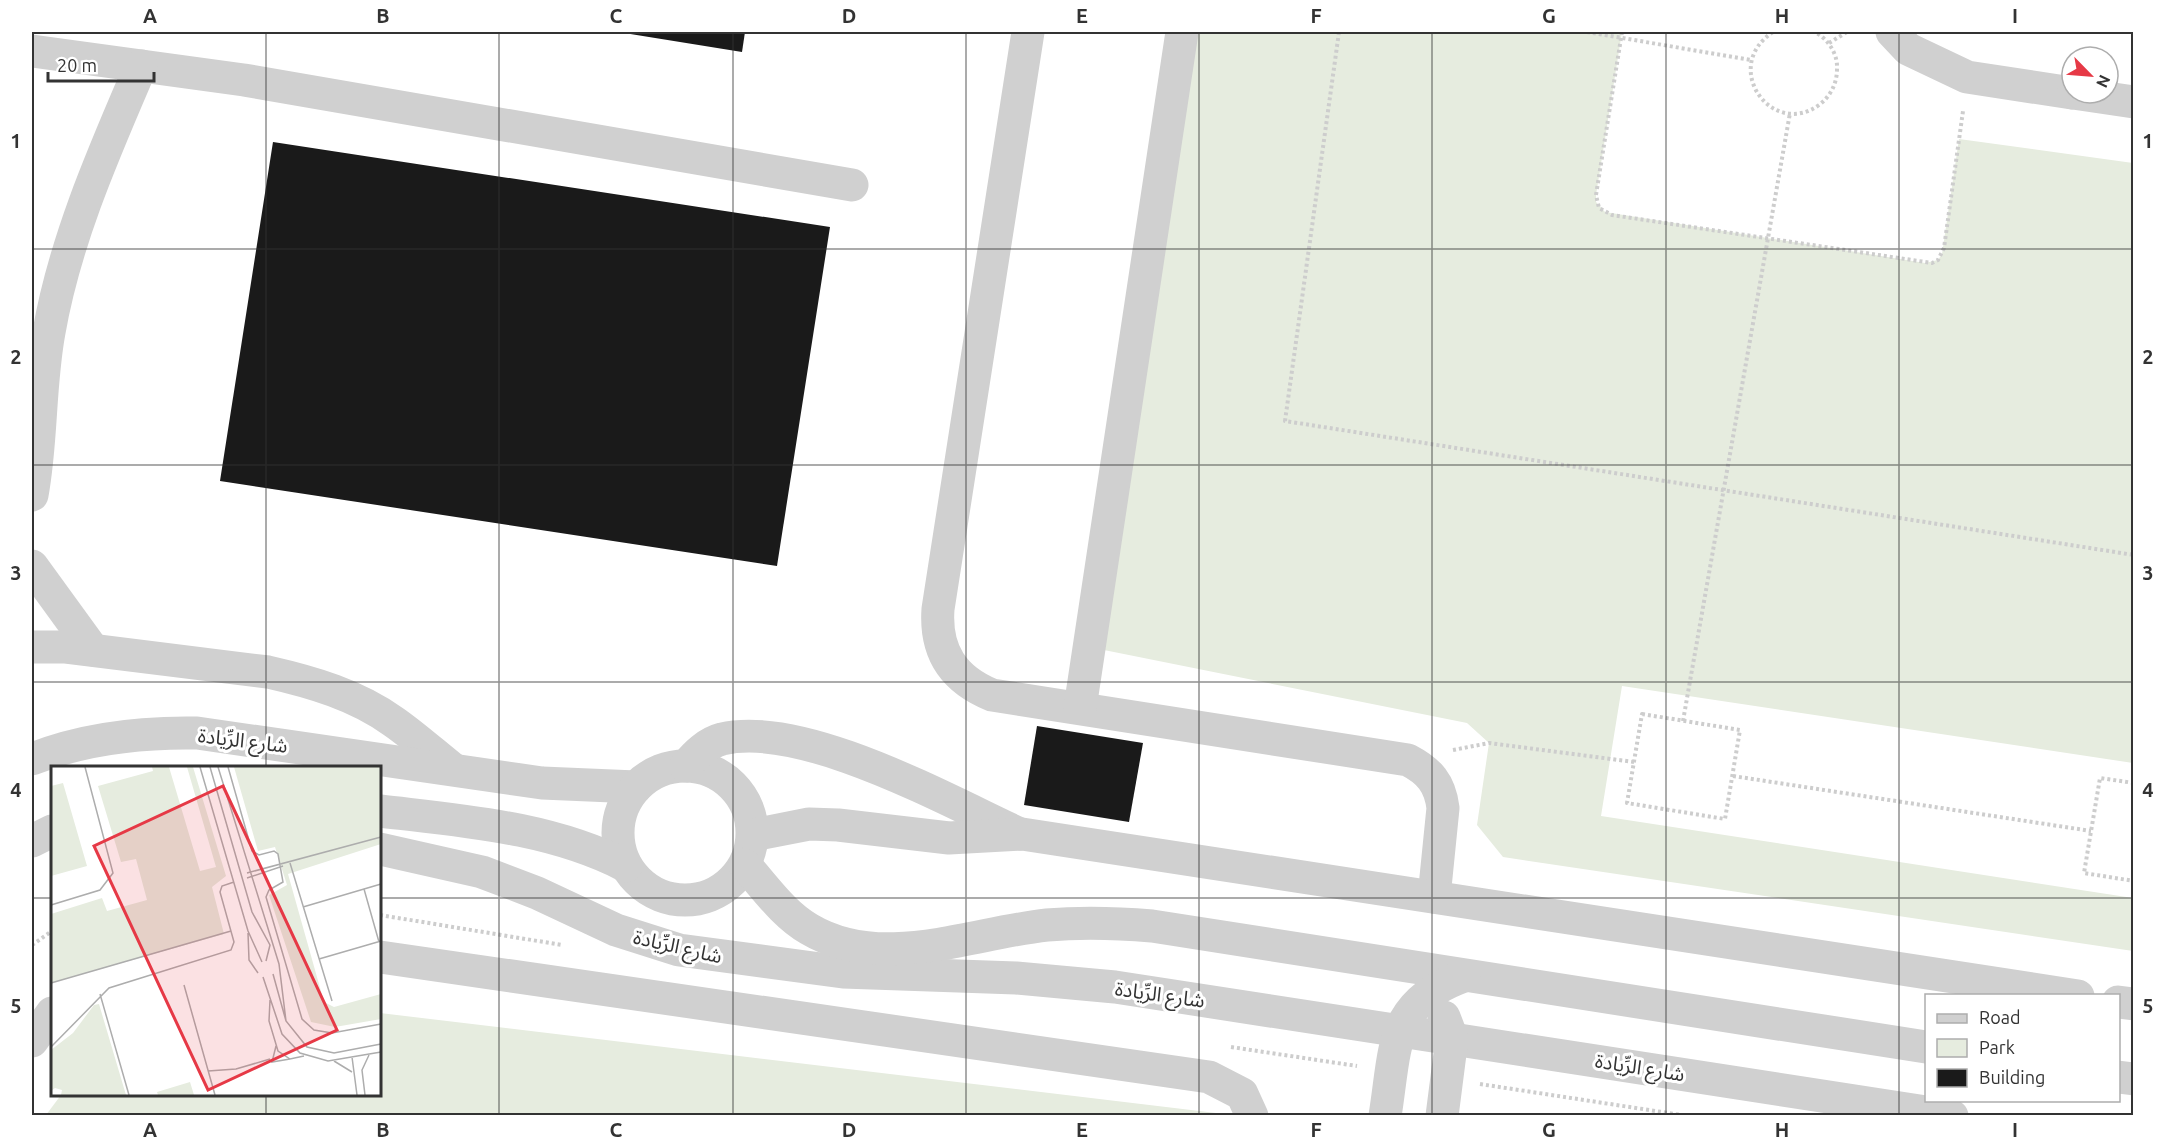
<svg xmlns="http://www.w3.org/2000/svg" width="2165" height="1147" viewBox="0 0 2165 1147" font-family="Ubuntu,'Noto Sans Arabic',sans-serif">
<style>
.green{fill:#e6ecdf}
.building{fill:#1a1a1a}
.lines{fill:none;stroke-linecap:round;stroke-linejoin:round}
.path{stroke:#cdcdcd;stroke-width:4;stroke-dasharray:3 3;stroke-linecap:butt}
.minor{stroke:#d0d0d0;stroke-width:33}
.grid{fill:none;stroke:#333;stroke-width:1.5;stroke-opacity:0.55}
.labels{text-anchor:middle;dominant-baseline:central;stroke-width:6;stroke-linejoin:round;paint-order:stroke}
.street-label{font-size:20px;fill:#333;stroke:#fff}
.inset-road{fill:none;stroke:#adadad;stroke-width:1.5}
.view{fill:#e63946;fill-opacity:0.15;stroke:#e63946;stroke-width:3}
.inset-edge{fill:none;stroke:#333;stroke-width:3}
.neatline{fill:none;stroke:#333;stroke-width:2}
.grid-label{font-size:20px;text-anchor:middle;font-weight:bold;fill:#333}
</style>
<rect width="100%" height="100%" fill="#fff"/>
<g class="green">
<path d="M 1182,32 L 1622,32 L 1596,195 L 1596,202 L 1605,212 L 1925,263 L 1938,260 L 1942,254 L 1959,139 L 2133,163 L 2133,763 L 1622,686 L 1601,816 L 2133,898 L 2133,951 L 1503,857 L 1477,825 L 1489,743 L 1467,723 L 1089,647 Z"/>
<path d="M 380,1013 L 1216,1113 L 1216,1115 L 46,1115 L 61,1095 L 380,1094 Z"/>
</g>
<g class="building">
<path d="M 618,32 L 745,32 L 742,52 Z"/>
<path d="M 273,142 L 830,227 L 777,566 L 220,481 Z"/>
<path d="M 1037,726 L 1143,743 L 1129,822 L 1024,805 Z"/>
</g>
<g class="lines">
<g class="path">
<path d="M 1339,32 L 1285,421 L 2134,555"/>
<path d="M 1587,32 L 1751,60"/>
<path d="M 1622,32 L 1596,195 L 1599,208 L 1612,215 L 1932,263 L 1938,260 L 1944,248 L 1963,111"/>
<path d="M 1773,32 C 1720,67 1772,139 1819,105 C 1831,96 1837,83 1837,69 C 1838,54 1828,39 1815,32"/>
<path d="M 1829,43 L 1847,32"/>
<path d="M 1642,714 L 1740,730 L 1725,819 L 1627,803 Z"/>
<path d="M 1683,721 L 1790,113"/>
<path d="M 1453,750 L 1489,743 L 1634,762"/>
<path d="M 1733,776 L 2091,831"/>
<path d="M 2134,783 L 2100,778 L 2084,873 L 2134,881"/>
<path d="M 380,915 L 562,945"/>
<path d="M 32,945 L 52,931"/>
<path d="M 1231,1047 L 1357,1066"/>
<path d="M 1480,1084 L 1688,1116"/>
</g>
<g class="minor">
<path d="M 1028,32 L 938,609 C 935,651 953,679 992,695 L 1408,760 C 1429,771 1440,783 1443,808 L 1434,897"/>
<path d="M 1892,32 L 1908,49 L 1967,77 L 2072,93"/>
<path d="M 32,51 L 244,80 L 852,185"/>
<path d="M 2073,93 L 2134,102"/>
<path d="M 32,495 C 42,441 39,386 49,332 C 65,240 104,152 141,66"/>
<path d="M 32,566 L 93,650"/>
<path d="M 32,647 L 66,647 L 268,672 C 312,682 357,695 394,722 C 414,736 433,753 453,769"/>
<path d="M 1080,708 L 1182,32"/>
<path d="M 32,759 C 85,738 140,732 197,733 L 542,783 L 636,787"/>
<circle cx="685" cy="833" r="67"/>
<path d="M 686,766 C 696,754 707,743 722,739 C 803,720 946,800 1020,834"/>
<path d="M 380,811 C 463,821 551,827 626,866"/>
<path d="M 753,835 L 809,824 L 838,825 L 949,838 L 1022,834 L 2078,996"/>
<path d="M 32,841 L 52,831"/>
<path d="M 380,849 L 482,872 L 537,893 L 616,930 L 679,950 L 843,972 L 1016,978 L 1115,987 L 1952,1116"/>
<path d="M 745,865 C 765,887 783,914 809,929 C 881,972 971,933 1047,925 C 1081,922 1117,923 1152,926 L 1926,1047"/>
<path d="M 380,957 L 1209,1077 L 1242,1094 L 1252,1116"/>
<path d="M 2118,1002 L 2134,1004"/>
<path d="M 32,1041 L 52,1013"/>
<path d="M 2118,1077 L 2134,1079"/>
<path d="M 1385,1116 C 1396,1048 1389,1003 1464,976"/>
<path d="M 1442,1116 L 1452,1038 L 1444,1017"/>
</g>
</g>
<path class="grid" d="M 266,32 L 266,768M 499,32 L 499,1116M 733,32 L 733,1116M 966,32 L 966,1116M 1199,32 L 1199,1116M 1432,32 L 1432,1116M 1666,32 L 1666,1116M 1899,32 L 1899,1116M 32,249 L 2134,249M 32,465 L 2134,465M 32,682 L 2134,682M 32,898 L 52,898M 380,898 L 2134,898M 266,1094 L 266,1116"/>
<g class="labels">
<g class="street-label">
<text transform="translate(243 740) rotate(7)">شارع الرِّيادة</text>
<text transform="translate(678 946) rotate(13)">شارع الرِّيادة</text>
<text transform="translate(1160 994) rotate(8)">شارع الرِّيادة</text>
<text transform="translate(1640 1067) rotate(9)">شارع الرِّيادة</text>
</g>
</g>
<g transform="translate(51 766)">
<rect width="330" height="330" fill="#fff"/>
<path d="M 101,1 L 118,1 L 149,105 L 165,101 L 136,1 L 142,1 L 175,110 L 161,121 L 173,168 L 0,217 L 0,148 L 51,132 L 56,145 L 96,134 L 85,93 L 70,96 L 47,20 L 102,5 ZM 183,1 L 330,1 L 330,78 L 237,108 L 273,236 L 283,241 L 330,228 L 330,253 L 284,261 L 260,256 L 218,129 L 236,119 L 224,81 L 207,85 ZM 12,17 L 36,100 L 0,110 L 0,20 ZM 48,238 L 75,329 L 10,329 L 11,324 L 4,322 L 0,325 L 0,284 L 22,267 L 43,239 ZM 139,316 L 143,329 L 107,329 L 106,326 Z" fill="#e6ecdf"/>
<path class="inset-road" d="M 149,1 L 197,165 L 211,196M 159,1 L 201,146 L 219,179 L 215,195M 167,1 L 228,198 L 235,255M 177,1 L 201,85 L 208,89 L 223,85 L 227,88 L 232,116 L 218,124 L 215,131 L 251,253 L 263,264 L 281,267 L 330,258M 239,97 L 281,235M 196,107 L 330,71M 196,112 L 232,100M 313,123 L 328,176M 0,139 L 49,124 L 62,107 L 34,1M 252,141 L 330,118M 197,167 L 198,194 L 207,207M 268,193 L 330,175M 222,208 L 235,255 L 256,281 L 283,287 L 330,278M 212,211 L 231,268 L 249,287 L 277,295 L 330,286M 0,217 L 180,165M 133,219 L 164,329M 49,228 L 78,329M 219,234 L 218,255 L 227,285 L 239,293 L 253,290M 225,280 L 221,296 L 239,293M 0,281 L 58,222 L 180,184 L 183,176 L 169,126 L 171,120 L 183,116M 301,291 L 306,329M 283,295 L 301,306M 157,305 L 185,303 L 219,293M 314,329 L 311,304 L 318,289"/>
<path class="view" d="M 172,20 L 286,264 L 157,324 L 43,80 Z"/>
<rect width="330" height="330" class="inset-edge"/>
</g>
<rect width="2165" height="1147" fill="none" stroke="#ffffff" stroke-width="66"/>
<rect x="1925" y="994" width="195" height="108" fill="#ffffff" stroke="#adadad" stroke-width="1.5"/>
<rect x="1937" y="1014" width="30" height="9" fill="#d0d0d0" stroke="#adadad" stroke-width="1.5"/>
<text x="1979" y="1024" font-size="18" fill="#333333">Road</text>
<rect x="1937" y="1039" width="30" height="18" fill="#e6ecdf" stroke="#adadad" stroke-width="1.5"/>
<text x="1979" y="1054" font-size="18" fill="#333333">Park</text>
<rect x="1937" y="1069" width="30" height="18" fill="#1a1a1a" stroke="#adadad" stroke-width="1.5"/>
<text x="1979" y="1084" font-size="18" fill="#333333">Building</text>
<g transform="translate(2090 75) rotate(115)"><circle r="28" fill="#ffffff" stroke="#adadad" stroke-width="1.5"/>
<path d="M0-4.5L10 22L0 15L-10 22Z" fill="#e63946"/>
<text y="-9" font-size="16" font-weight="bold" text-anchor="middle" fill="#333333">N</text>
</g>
<path d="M48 72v9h106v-9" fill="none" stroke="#333333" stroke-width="3"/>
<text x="57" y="72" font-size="18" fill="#333333" stroke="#ffffff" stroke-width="4.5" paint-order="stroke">20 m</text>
<rect x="33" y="33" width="2099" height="1081" class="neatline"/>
<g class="grid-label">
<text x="150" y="23">A</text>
<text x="383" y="23">B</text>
<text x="616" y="23">C</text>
<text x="849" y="23">D</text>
<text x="1082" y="23">E</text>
<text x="1316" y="23">F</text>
<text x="1549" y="23">G</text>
<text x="1782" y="23">H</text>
<text x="2015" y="23">I</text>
<text x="16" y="148">1</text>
<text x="2148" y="148">1</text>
<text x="16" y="364">2</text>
<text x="2148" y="364">2</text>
<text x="16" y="580">3</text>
<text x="2148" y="580">3</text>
<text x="16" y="797">4</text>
<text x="2148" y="797">4</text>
<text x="16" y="1013">5</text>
<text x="2148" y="1013">5</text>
<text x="150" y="1137">A</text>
<text x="383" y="1137">B</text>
<text x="616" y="1137">C</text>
<text x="849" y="1137">D</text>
<text x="1082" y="1137">E</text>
<text x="1316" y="1137">F</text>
<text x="1549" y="1137">G</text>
<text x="1782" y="1137">H</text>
<text x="2015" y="1137">I</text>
</g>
</svg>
